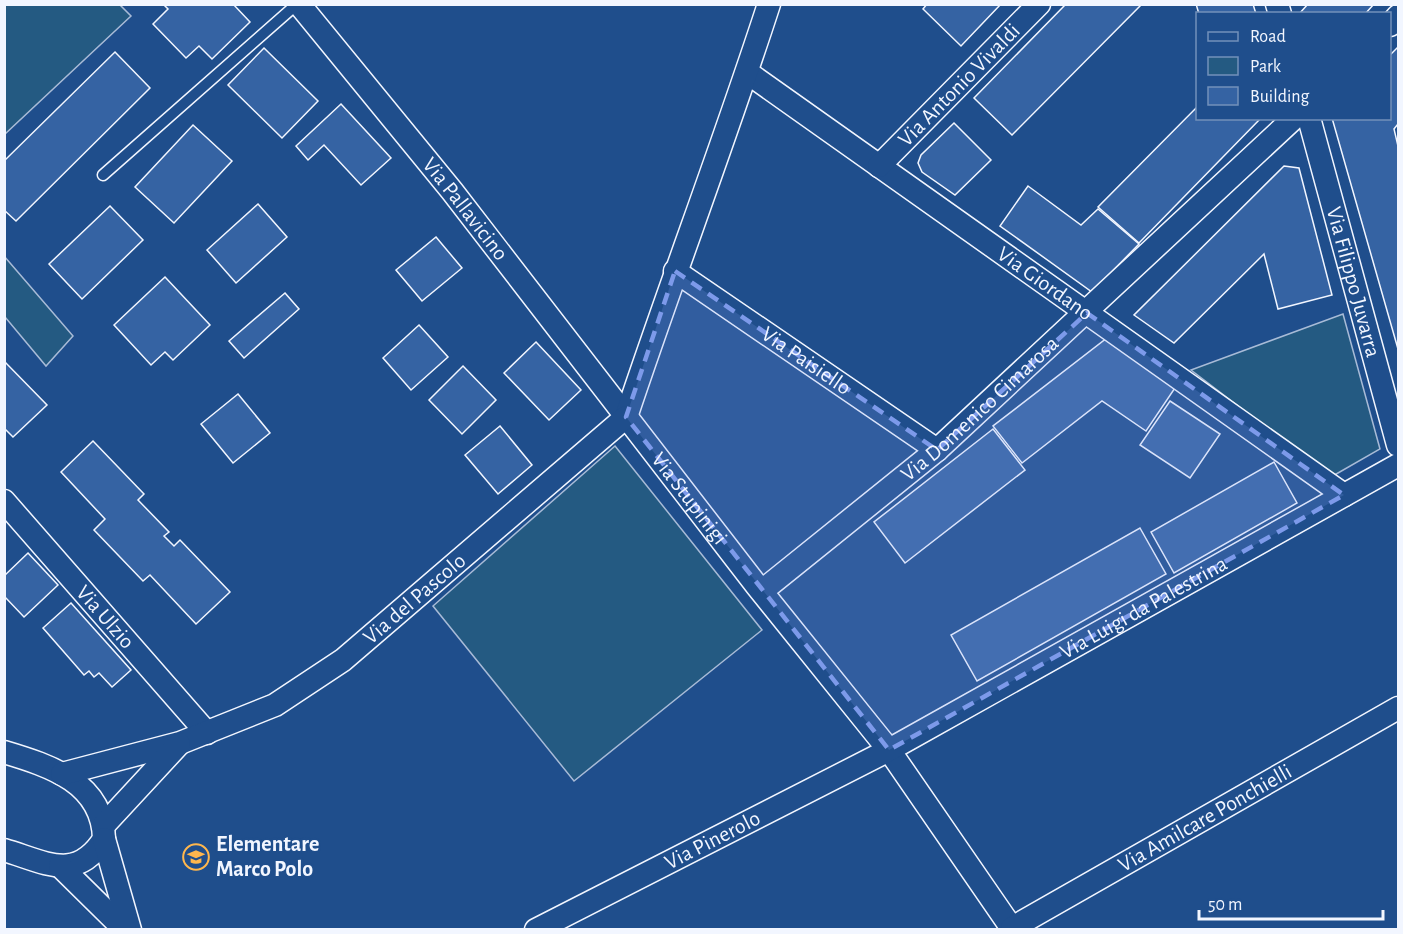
<svg xmlns="http://www.w3.org/2000/svg" width="1403" height="934" viewBox="0 0 1403 934" font-family="'Alegreya Sans',sans-serif">
<style>
.green{fill:#245a82;stroke:#a8bbd7;stroke-width:1.5}
.building{fill:#3563a3;stroke:#f2f6ff;stroke-width:1.5}
.lines{fill:none;stroke-linecap:round;stroke-linejoin:round}
.lane-casing{stroke:#f2f6ff;stroke-width:13}
.street-casing{stroke:#f2f6ff;stroke-width:25}
.lane{stroke:#1f4e8c;stroke-width:10}
.street{stroke:#1f4e8c;stroke-width:22}
.marked{fill:#7d9aea;fill-opacity:0.2;stroke:#7d9aea;stroke-width:4.5;stroke-dasharray:12 8;stroke-linejoin:round}
.labels{text-anchor:middle;dominant-baseline:central;stroke-width:4.5;stroke-linejoin:round;paint-order:stroke}
.street-label{font-size:22px;fill:#f2f6ff;stroke:#1f4e8c}
.poi-label{font-size:22px;font-weight:bold;fill:#f2f6ff;stroke:#1f4e8c;text-anchor:start}
</style>
<rect width="100%" height="100%" fill="#1f4e8c"/>
<g class="green">
<path d="M 5,4 L 120,5 L 131,16 L 5,134 Z"/>
<path d="M 4,256 L 73,336 L 46,366 L 5,317 Z"/>
<path d="M 1343,314 L 1380,449 L 1331,477 L 1191,370 Z"/>
<path d="M 615,446 L 762,630 L 574,781 L 433,606 Z"/>
</g>
<g class="building">
<path d="M 163,4 L 233,4 L 250,22 L 212,59 L 199,46 L 186,58 L 153,24 L 168,9 Z"/>
<path d="M 927,4 L 1001,4 L 961,46 L 923,9 Z"/>
<path d="M 1066,4 L 1142,4 L 1012,135 L 974,98 Z"/>
<path d="M 1196,4 L 1253,4 L 1256,14 L 1199,14 Z"/>
<path d="M 1308,4 L 1374,4 L 1365,14 L 1299,14 Z"/>
<path d="M 1398,47 L 1398,124 L 1394,129 L 1398,146 L 1398,349 L 1332,118 L 1390,118 L 1390,55 Z"/>
<path d="M 264,48 L 318,101 L 282,138 L 228,85 Z"/>
<path d="M 115,52 L 150,88 L 16,221 L 4,210 L 4,161 Z"/>
<path d="M 341,104 L 391,158 L 361,185 L 324,145 L 308,160 L 296,146 Z"/>
<path d="M 1198,106 L 1198,118 L 1261,118 L 1139,243 L 1098,207 Z"/>
<path d="M 954,123 L 991,160 L 955,195 L 922,172 L 918,163 L 921,155 Z"/>
<path d="M 193,125 L 232,161 L 174,223 L 135,187 Z"/>
<path d="M 1284,166 L 1299,168 L 1332,295 L 1278,309 L 1264,254 L 1174,343 L 1134,315 Z"/>
<path d="M 1028,186 L 1081,225 L 1098,209 L 1139,244 L 1092,292 L 1000,226 Z"/>
<path d="M 258,204 L 287,237 L 236,283 L 207,250 Z"/>
<path d="M 110,206 L 143,240 L 82,299 L 49,264 Z"/>
<path d="M 436,237 L 462,268 L 422,301 L 396,270 Z"/>
<path d="M 165,277 L 210,325 L 173,360 L 165,352 L 151,365 L 114,325 Z"/>
<path d="M 285,293 L 299,309 L 244,358 L 229,341 Z"/>
<path d="M 419,325 L 448,357 L 411,390 L 383,358 Z"/>
<path d="M 1107,338 L 1177,385 L 1146,431 L 1102,401 L 1022,463 L 993,426 Z"/>
<path d="M 536,342 L 581,390 L 549,420 L 504,373 Z"/>
<path d="M 4,361 L 47,405 L 13,437 L 4,428 Z"/>
<path d="M 463,366 L 496,400 L 462,434 L 429,400 Z"/>
<path d="M 238,394 L 270,433 L 233,463 L 201,424 Z"/>
<path d="M 1170,401 L 1220,434 L 1190,478 L 1140,445 Z"/>
<path d="M 500,426 L 532,465 L 498,494 L 465,455 Z"/>
<path d="M 993,429 L 1025,470 L 905,563 L 874,522 Z"/>
<path d="M 93,441 L 144,494 L 138,500 L 169,532 L 164,536 L 174,546 L 180,540 L 230,592 L 196,624 L 150,575 L 143,581 L 94,530 L 105,519 L 61,472 Z"/>
<path d="M 1274,462 L 1297,503 L 1174,573 L 1151,532 Z"/>
<path d="M 1140,528 L 1166,574 L 977,681 L 951,635 Z"/>
<path d="M 28,553 L 58,585 L 24,617 L 4,596 L 4,576 Z"/>
<path d="M 71,603 L 131,670 L 112,687 L 99,673 L 94,677 L 89,671 L 84,675 L 43,628 Z"/>
</g>
<g class="lines">
<g class="lane-casing">
<path id="lane" d="M 103,175 L 297,4"/>
</g>
<g class="street-casing">
<g id="street">
<path id="s1" d="M 299,4 L 452,191 L 757,586 L 889,750 L 1013,930"/>
<path d="M 1277,4 L 1280,14"/>
<path d="M 1390,25 L 1398,16"/>
<path id="s2" d="M 748,73 L 1344,495"/>
<path id="s3" d="M 1309,118 L 1398,445"/>
<path id="s4" d="M 879,166 L 1039,4"/>
<path id="s5" d="M 675,271 L 937,450"/>
<path d="M 626,417 C 672,279 724,143 769,4"/>
<path id="s6" d="M 4,501 L 207,733"/>
<path id="s7" d="M 762,591 L 937,450 L 1294,118"/>
<path d="M 4,752 C 51,766 103,783 104,839 C 76,883 45,862 4,850"/>
<path id="s8" d="M 62,774 L 180,743 L 275,705 L 343,660 L 626,417"/>
<path d="M 104,825 L 179,744"/>
<path d="M 104,839 L 130,930"/>
<path d="M 60,866 L 125,930"/>
<path id="s9" d="M 1012,928 L 1398,708"/>
<path id="s10" d="M 536,930 L 889,750 L 1398,465"/>
</g>
</g>
<use href="#lane" class="lane"/>
<use href="#street" class="street"/>
</g>
<path class="marked" d="M 675,271 L 937,450 L 1087,313 L 1344,495 L 889,750 L 626,417 Z"/>
<defs>
<g id="school-ring" transform="scale(1.35)"><circle r="9.5" fill="#1f4e8c" stroke="#ffb74d" stroke-width="1.5"/><path d="M0-5L7-2L0 1L-7-2ZM-4 1L0 2.5L4 1V4Q0 6-4 4Z" fill="#ffb74d"/></g>
</defs>
<g fill-rule="evenodd">
<use href="#school-ring" x="196" y="857"/>
</g>
<g class="labels">
<g class="street-label">
<text stroke="none"><textPath href="#s4" startOffset="114">Via Antonio Vivaldi</textPath></text>
<text stroke="none"><textPath href="#s1" startOffset="264">Via Pallavicino</textPath></text>
<text stroke="none"><textPath href="#s3" startOffset="170">Via Filippo Juvarra</textPath></text>
<text stroke="none"><textPath href="#s2" startOffset="364">Via Giordano</textPath></text>
<text stroke="none"><textPath href="#s5" startOffset="159">Via Paisiello</textPath></text>
<text stroke="none"><textPath href="#s7" startOffset="284">Via Domenico Cimarosa</textPath></text>
<text stroke="none"><textPath href="#s1" startOffset="630">Via Stupinigi</textPath></text>
<text stroke="none"><textPath href="#s8" startOffset="400">Via del Pascolo</textPath></text>
<text stroke="none"><textPath href="#s10" startOffset="688">Via Luigi da Palestrina</textPath></text>
<text stroke="none"><textPath href="#s6" startOffset="154">Via Ulzio</textPath></text>
<text stroke="none"><textPath href="#s9" startOffset="222">Via Amilcare Ponchielli</textPath></text>
<text stroke="none"><textPath href="#s10" startOffset="198">Via Pinerolo</textPath></text>
</g>
<g class="poi-label">
<text x="216" y="844">Elementare<tspan x="216" dy="25">Marco Polo</tspan></text>
</g>
</g>
<rect width="1403" height="934" fill="none" stroke="#f2f6ff" stroke-width="12"/>
<rect x="1196" y="12" width="195" height="108" fill="#1f4e8c" stroke="#7391ba" stroke-width="1.5"/>
<rect x="1208" y="32" width="30" height="9" fill="#1f4e8c" stroke="#7391ba" stroke-width="1.5"/>
<text x="1250" y="42" font-size="18" fill="#f2f6ff">Road</text>
<rect x="1208" y="57" width="30" height="18" fill="#245a82" stroke="#7391ba" stroke-width="1.5"/>
<text x="1250" y="72" font-size="18" fill="#f2f6ff">Park</text>
<rect x="1208" y="87" width="30" height="18" fill="#3563a3" stroke="#7391ba" stroke-width="1.5"/>
<text x="1250" y="102" font-size="18" fill="#f2f6ff">Building</text>
<path d="M1199 910v9h184v-9" fill="none" stroke="#f2f6ff" stroke-width="3"/>
<text x="1208" y="910" font-size="18" fill="#f2f6ff" stroke="#1f4e8c" stroke-width="4.5" paint-order="stroke">50 m</text>
</svg>
